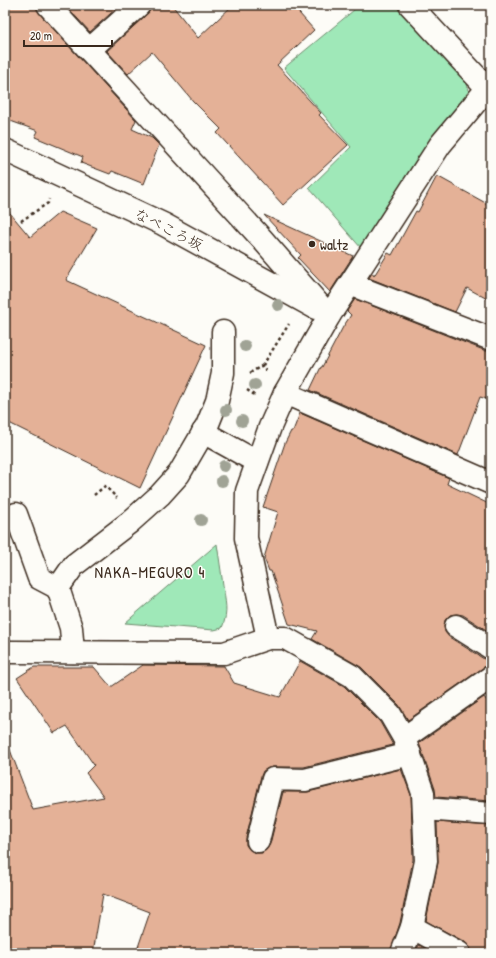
<svg xmlns="http://www.w3.org/2000/svg" width="496" height="958" viewBox="0 0 496 958" font-family="'Patrick Hand','Klee One',sans-serif">
<style>
.green{fill:#9fe8b8;stroke:#6d896b}
.building{fill:#e4b197;stroke:#3b2a1e}
.lines{fill:none;stroke-linecap:round;stroke-linejoin:round}
.minor-casing{stroke:#3b2a1e;stroke-width:25}
.path{stroke:#3b2a1e;stroke-width:2.5;stroke-dasharray:3 3;stroke-linecap:butt}
.minor{stroke:#fdfcf7;stroke-width:22}
.tree{fill:#a0a395}
.poi-dot{fill:#3b2a1e;stroke:#fdfcf7;stroke-width:1.5}
.labels{text-anchor:middle;dominant-baseline:central;stroke-width:3;stroke-linejoin:round;paint-order:stroke}
.street-label{font-size:15px;fill:#3b2a1e;stroke:#fdfcf7}
.poi-label{font-size:15px;fill:#3b2a1e;stroke:#fdfcf7;text-anchor:start}
.neighbourhood-label{font-size:16px;letter-spacing:1px;fill:#3b2a1e;stroke:#fdfcf7}
</style>
<rect width="100%" height="100%" fill="#fdfcf7"/>
<filter id="ink" filterUnits="userSpaceOnUse"><feTurbulence type="fractalNoise" baseFrequency=".025" numOctaves="2"/><feDisplacementMap in="SourceGraphic" scale="8" xChannelSelector="R" yChannelSelector="G"/><feConvolveMatrix kernelMatrix="1 2 1 2 8 2 1 2 1" color-interpolation-filters="sRGB"/></filter>
<g filter="url(#ink)">
<g class="green">
<path d="M 360,5 L 402,5 L 467,84 L 471,97 L 368,256 L 309,188 L 351,147 L 284,68 Z"/>
<path d="M 217,544 C 219,557 221,571 223,585 C 225,602 229,611 222,628 L 214,630 L 125,623 Z"/>
</g>
<g class="building">
<path d="M 5,5 L 36,5 L 39,13 L 136,120 L 132,129 L 152,138 L 159,145 L 144,184 L 112,171 L 110,174 L 81,163 L 83,157 L 35,137 L 38,131 L 5,119 Z"/>
<path d="M 65,5 L 120,5 L 90,32 Z"/>
<path d="M 151,5 L 172,5 L 198,38 L 233,5 L 292,5 L 314,30 L 277,65 L 321,113 L 319,115 L 348,145 L 283,205 L 217,133 L 221,129 L 193,101 L 152,52 L 128,74 L 107,51 L 147,14 L 151,9 Z"/>
<path d="M 437,176 L 491,206 L 491,301 L 467,288 L 455,312 L 369,278 L 372,273 L 374,276 L 388,253 L 392,255 L 416,211 L 418,212 Z"/>
<path d="M 5,207 L 30,237 L 60,212 L 97,228 L 66,280 L 206,345 L 140,488 L 5,421 Z"/>
<path d="M 264,215 L 353,256 L 330,292 L 298,258 L 301,255 Z"/>
<path d="M 355,299 L 486,351 L 491,351 L 491,400 L 480,397 L 458,455 L 310,390 L 321,367 L 322,367 L 343,327 L 351,315 L 347,311 Z"/>
<path d="M 300,413 L 449,478 L 447,484 L 491,505 L 491,633 L 463,615 L 457,614 L 450,615 L 445,620 L 444,626 L 445,632 L 449,637 L 484,659 L 491,660 L 490,665 L 484,667 L 408,720 L 399,705 L 361,667 L 312,639 L 317,631 L 289,624 L 271,571 L 269,571 L 264,558 L 278,512 L 263,507 L 285,443 L 291,431 L 293,431 Z"/>
<path d="M 300,661 L 344,686 L 380,722 L 393,745 L 304,767 L 273,767 L 268,768 L 263,771 L 261,776 L 246,838 L 246,845 L 250,850 L 255,853 L 262,853 L 267,849 L 270,844 L 283,792 L 308,792 L 401,769 L 411,795 L 413,860 L 400,923 L 390,953 L 136,953 L 150,912 L 103,894 L 93,953 L 5,953 L 5,742 L 7,742 L 33,810 L 104,797 L 86,773 L 94,765 L 67,726 L 54,733 L 17,678 L 34,667 L 94,667 L 111,687 L 143,665 L 224,666 L 234,683 L 280,697 Z"/>
<path d="M 484,697 L 491,706 L 491,801 L 436,797 L 435,789 L 419,743 Z"/>
<path d="M 437,822 L 491,826 L 491,953 L 471,953 L 470,947 L 465,942 L 426,921 L 438,863 Z"/>
<path d="M 419,945 L 433,953 L 415,953 Z"/>
</g>
<g class="lines">
<g class="minor-casing">
<g id="minor">
<path d="M 48,5 L 262,239 L 329,316"/>
<path d="M 410,5 L 488,89"/>
<path d="M 89,50 L 139,5"/>
<path d="M 5,150 L 163,224 L 316,308"/>
<path d="M 350,284 L 491,339"/>
<path d="M 285,393 L 491,483"/>
<path d="M 203,432 L 257,462"/>
<path d="M 16,514 L 39,578 L 58,588"/>
<path d="M 456,626 L 491,648"/>
<path d="M 268,638 L 246,538 L 247,491 L 270,427 L 285,393 L 329,316 L 350,284 L 440,145 L 491,84"/>
<path d="M 10,652 L 224,653 L 268,638 L 285,638 L 352,676 L 390,714 L 404,738 L 423,793 L 426,861 L 412,927 L 402,953"/>
<path d="M 73,652 L 71,628 L 58,588 L 74,565 L 130,522 L 160,495 L 179,474 L 207,426 L 217,401 L 223,373 L 223,332"/>
<path d="M 404,738 L 491,677"/>
<path d="M 424,809 L 491,814"/>
<path d="M 258,841 L 273,779 L 305,780 L 410,754"/>
<path d="M 412,927 L 459,953"/>
</g>
</g>
<g class="path">
<path d="M 21,221 L 48,203 L 49,199"/>
<path d="M 266,371 L 263,365 L 289,324"/>
<path d="M 250,373 L 263,365"/>
<path d="M 247,390 L 253,394 L 256,395"/>
<path d="M 94,495 L 105,486 L 117,498"/>
</g>
<use href="#minor" class="minor"/>
</g>
<g class="tree">
<circle cx="278" cy="305" r="6"/>
<circle cx="245" cy="346" r="6"/>
<circle cx="255" cy="385" r="6"/>
<circle cx="226" cy="410" r="6"/>
<circle cx="242" cy="421" r="6"/>
<circle cx="224" cy="466" r="6"/>
<circle cx="222" cy="481" r="6"/>
<circle cx="201" cy="520" r="6"/>
</g>
</g>
<circle class="poi-dot" cx="312" cy="244" r="4"/>
<g class="labels">
<g class="street-label">
<text transform="translate(169 229) rotate(27)">なべころ坂</text>
</g>
<g class="poi-label">
<text x="320" y="244">waltz</text>
</g>
<g class="neighbourhood-label">
<text x="150" y="572">NAKA-MEGURO 4</text>
</g>
</g>
<rect width="496" height="958" fill="none" stroke="#fdfcf7" stroke-width="20"/>
<rect x="10" y="10" width="476" height="938" fill="none" stroke="#3b2a1e" stroke-width="1.5" filter="url(#ink)"/>
<path d="M24 40v6h88v-6" fill="none" stroke="#3b2a1e" stroke-width="2"/>
<text x="30" y="40" font-size="12" fill="#3b2a1e" stroke="#fdfcf7" stroke-width="3" paint-order="stroke">20 m</text>
</svg>
